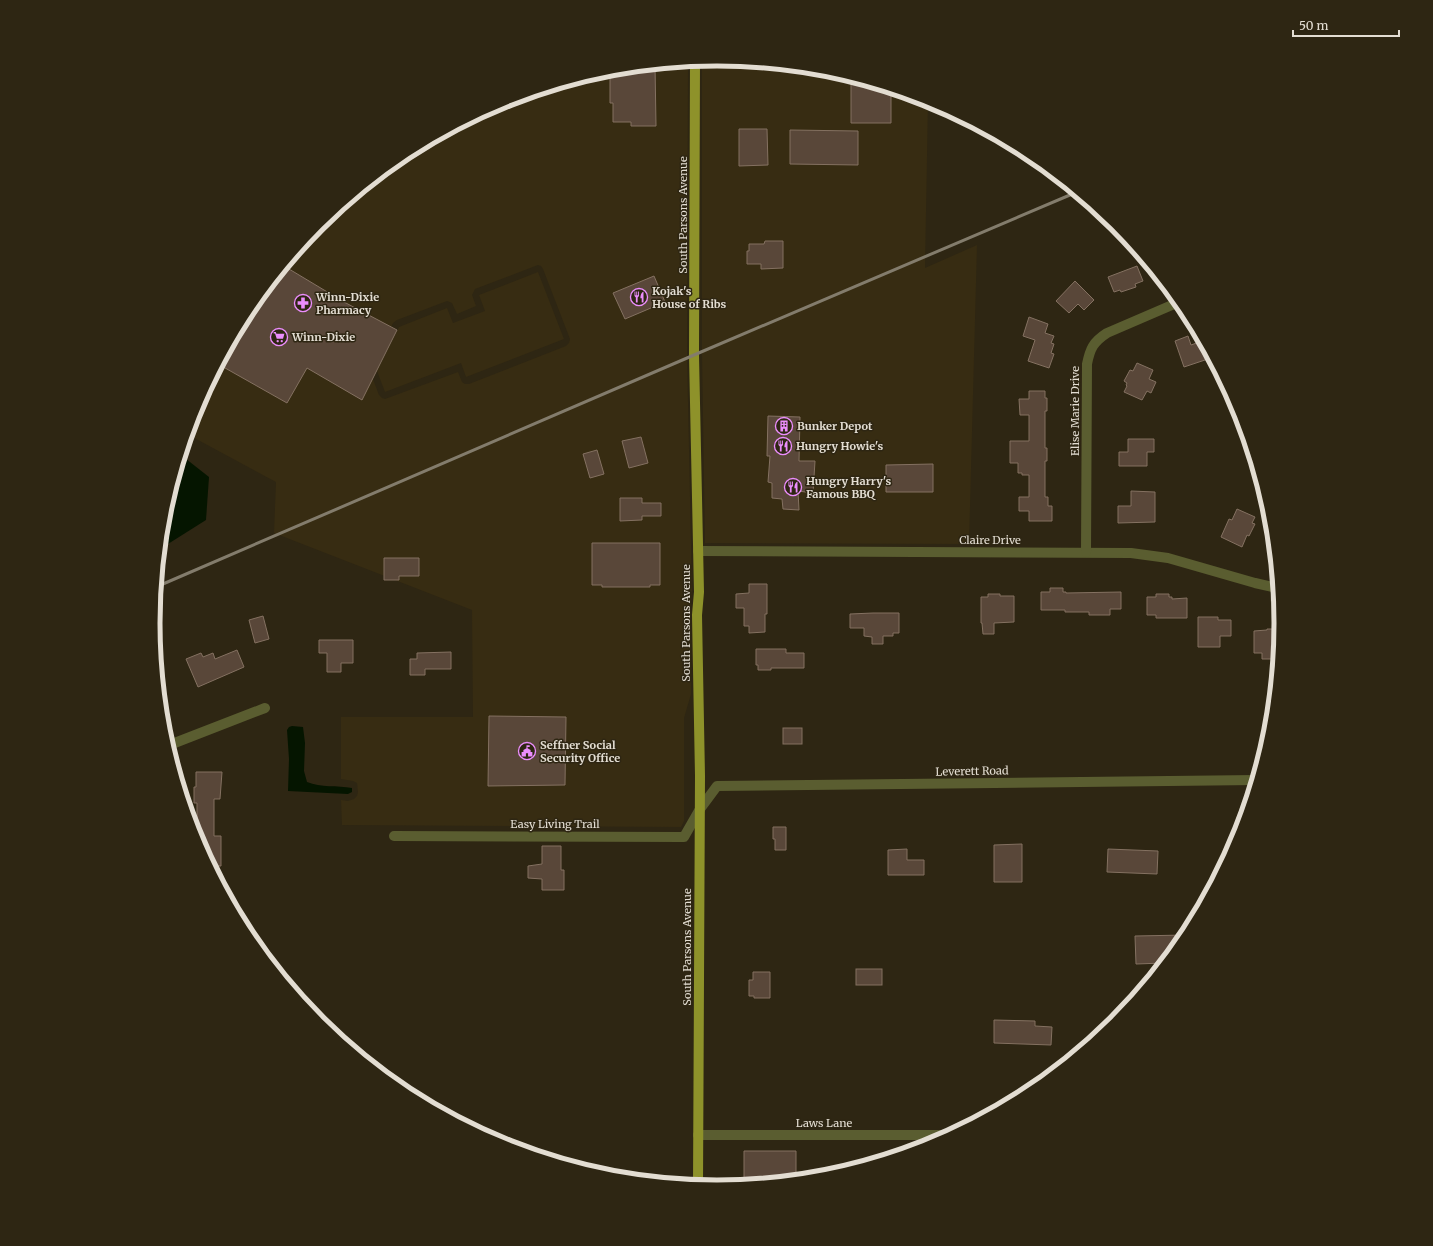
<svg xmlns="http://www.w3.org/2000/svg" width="1433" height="1246" viewBox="0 0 1433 1246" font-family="Merriweather,serif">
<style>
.built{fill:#372c12;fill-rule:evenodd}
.water{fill:#051500}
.building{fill:#594739;stroke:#847161}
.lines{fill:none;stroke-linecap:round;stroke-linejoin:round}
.minor{stroke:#5a5d30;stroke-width:10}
.major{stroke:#8e922a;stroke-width:10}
.rail{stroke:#837c6c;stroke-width:3}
.labels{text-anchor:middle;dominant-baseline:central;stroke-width:3;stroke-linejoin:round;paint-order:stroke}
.street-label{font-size:11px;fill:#e3ddd2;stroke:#2e2613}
.poi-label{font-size:11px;font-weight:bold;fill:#e3ddd2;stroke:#2e2613;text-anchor:start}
.rim{fill:none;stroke:#e3ddd2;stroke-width:5}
</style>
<rect width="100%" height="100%" fill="#2e2613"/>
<g class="built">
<path d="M 717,59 L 827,70 L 928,101 L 925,268 L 977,245 L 969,544 L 705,543 L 702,355 L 702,60 Z"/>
<path d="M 688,62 L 687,355 L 692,592 L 690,615 L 691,694 L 684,718 L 684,821 L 681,827 L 342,825 L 341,800 L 348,801 L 354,799 L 357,796 L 358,792 L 357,783 L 353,781 L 341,779 L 341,717 L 473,717 L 472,610 L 274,533 L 276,482 L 187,434 L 196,407 L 248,309 L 318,224 L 403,154 L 501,102 L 607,70 ZM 538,265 L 541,266 L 543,269 L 570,339 L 569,343 L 566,346 L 469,384 L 465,384 L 462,382 L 458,372 L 385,399 L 382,398 L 379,395 L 371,374 L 371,368 L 393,323 L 397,320 L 447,301 L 452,303 L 457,314 L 476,306 L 472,295 L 475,289 Z"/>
<path d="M 538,272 L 564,339 L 466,377 L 461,363 L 385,392 L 377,371 L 399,327 L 447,308 L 453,323 L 485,311 L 479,295 Z"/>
</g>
<g class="water">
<path d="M 181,455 L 209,477 L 206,520 L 160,549 L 163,513 Z"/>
<path d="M 292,726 L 303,727 L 305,743 L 304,771 L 307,782 C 321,788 337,785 352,788 L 352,792 L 348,794 L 288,791 L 289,759 L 287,730 L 289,727 Z"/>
</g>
<g class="building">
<path d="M 655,65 L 656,126 L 631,126 L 631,122 L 613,122 L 613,103 L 610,103 L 610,70 Z"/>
<path d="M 851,77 L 891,89 L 891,123 L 851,123 Z"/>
<path d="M 739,129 L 767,129 L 768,165 L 739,166 Z"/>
<path d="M 790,130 L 858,131 L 858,165 L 790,164 Z"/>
<path d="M 765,241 L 783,241 L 783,268 L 761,269 L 761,264 L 747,264 L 747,251 L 749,251 L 749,244 L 764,244 Z"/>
<path d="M 284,266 L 344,302 L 397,330 L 362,400 L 307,368 L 287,403 L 218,364 L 248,309 Z"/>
<path d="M 1137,266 L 1143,281 L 1135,284 L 1136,287 L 1121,292 L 1120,290 L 1114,292 L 1108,277 Z"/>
<path d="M 654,276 L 665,302 L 625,319 L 613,293 Z"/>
<path d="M 1075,281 L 1094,300 L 1084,310 L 1078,304 L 1069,313 L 1056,301 Z"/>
<path d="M 1029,317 L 1048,324 L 1045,333 L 1054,336 L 1051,343 L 1054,344 L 1051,353 L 1054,354 L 1049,368 L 1028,361 L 1035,340 L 1023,336 Z"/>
<path d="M 1188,336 L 1191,345 L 1202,341 L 1208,356 L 1207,357 L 1208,359 L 1184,367 L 1175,341 Z"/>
<path d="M 1137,363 L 1153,370 L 1149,379 L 1156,382 L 1151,393 L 1147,391 L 1142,400 L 1124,392 L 1127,386 L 1126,385 L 1127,383 L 1124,381 L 1130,370 L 1133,371 Z"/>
<path d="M 1029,391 L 1045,391 L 1045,398 L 1047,398 L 1047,411 L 1045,411 L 1045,448 L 1047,448 L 1047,461 L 1045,461 L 1045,497 L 1048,497 L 1048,506 L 1052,506 L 1052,521 L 1029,521 L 1029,511 L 1019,511 L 1019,497 L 1029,497 L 1029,475 L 1022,475 L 1022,473 L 1018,473 L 1018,463 L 1010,463 L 1010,441 L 1029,441 L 1029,415 L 1020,415 L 1019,399 L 1029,399 Z"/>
<path d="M 768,416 L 800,417 L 799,461 L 815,461 L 813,493 L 798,491 L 799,510 L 783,509 L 782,499 L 772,498 L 772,483 L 768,482 L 770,456 L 767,456 Z"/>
<path d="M 641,437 L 648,463 L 629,468 L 622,441 Z"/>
<path d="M 1128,439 L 1154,439 L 1154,452 L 1147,452 L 1147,466 L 1119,466 L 1119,452 L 1128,452 Z"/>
<path d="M 597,450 L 604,474 L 590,478 L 583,454 Z"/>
<path d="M 933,464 L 933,492 L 886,492 L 886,465 Z"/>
<path d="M 1131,491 L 1155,492 L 1155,522 L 1118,523 L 1118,506 L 1131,506 Z"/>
<path d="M 620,498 L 642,498 L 642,503 L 661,503 L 661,516 L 642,516 L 642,520 L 620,521 Z"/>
<path d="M 1237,509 L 1255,517 L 1252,523 L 1255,524 L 1249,536 L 1247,535 L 1242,547 L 1221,537 L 1229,519 L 1232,520 Z"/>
<path d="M 592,543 L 660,543 L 660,585 L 650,585 L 650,587 L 602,587 L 602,585 L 592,585 Z"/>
<path d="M 384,558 L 419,558 L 419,576 L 399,576 L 399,580 L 384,580 Z"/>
<path d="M 749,584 L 767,584 L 767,614 L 765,614 L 765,632 L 749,633 L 749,626 L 744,626 L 744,608 L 736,608 L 736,594 L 749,593 Z"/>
<path d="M 1050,588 L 1063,588 L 1063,592 L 1066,592 L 1066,593 L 1121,592 L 1121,609 L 1110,609 L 1110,615 L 1089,615 L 1089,612 L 1065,612 L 1065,610 L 1041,610 L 1041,592 L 1050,592 Z"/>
<path d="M 988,594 L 1000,594 L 1000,596 L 1014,596 L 1014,622 L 994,623 L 994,634 L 983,634 L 982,623 L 981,623 L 981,597 L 988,597 Z"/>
<path d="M 1156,594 L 1169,594 L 1169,597 L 1172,597 L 1172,599 L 1187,598 L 1187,618 L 1156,618 L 1156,615 L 1147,615 L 1147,597 L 1156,597 Z"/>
<path d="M 873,613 L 899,613 L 899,633 L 893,633 L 893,636 L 883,636 L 883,644 L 872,644 L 872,637 L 864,636 L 864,628 L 850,628 L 850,614 Z"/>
<path d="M 263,616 L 269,639 L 255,643 L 249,620 Z"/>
<path d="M 1198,617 L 1218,617 L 1218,620 L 1231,620 L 1231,636 L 1220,636 L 1220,647 L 1198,647 Z"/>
<path d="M 1267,629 L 1280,629 L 1278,645 L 1275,645 L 1274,659 L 1262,659 L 1262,653 L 1254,653 L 1254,631 L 1267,630 Z"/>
<path d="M 319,640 L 353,640 L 353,663 L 341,663 L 341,672 L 327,672 L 327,653 L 319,653 Z"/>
<path d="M 756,649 L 786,649 L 786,653 L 804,653 L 804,668 L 771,668 L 771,670 L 758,670 L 758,665 L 756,665 Z"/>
<path d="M 237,650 L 244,667 L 198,687 L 186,659 L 201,653 L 203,657 L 213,653 L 215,659 Z"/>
<path d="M 451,652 L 451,669 L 425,669 L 425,675 L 410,675 L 410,659 L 417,659 L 417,653 Z"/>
<path d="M 489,716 L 566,717 L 565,785 L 488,786 Z"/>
<rect x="783" y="728" width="19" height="16"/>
<path d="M 196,772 L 222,772 L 220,799 L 214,799 L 214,836 L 221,836 L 221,866 L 210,866 L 197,841 L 197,803 L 194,803 L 194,787 L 196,787 Z"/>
<path d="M 773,827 L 786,827 L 786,850 L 775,850 L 775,839 L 773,839 Z"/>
<path d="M 1022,844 L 1022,882 L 994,882 L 994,845 Z"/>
<path d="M 542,846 L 561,846 L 561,870 L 564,870 L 564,890 L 542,890 L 542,879 L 528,878 L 528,866 L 542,864 Z"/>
<path d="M 907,849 L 907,860 L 924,860 L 924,875 L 888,875 L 888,850 Z"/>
<path d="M 1108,849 L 1158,851 L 1157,874 L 1107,872 Z"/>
<path d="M 1186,935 L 1164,963 L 1136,964 L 1135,936 Z"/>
<rect x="856" y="969" width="26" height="16"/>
<path d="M 753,972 L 770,972 L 770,998 L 754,998 L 754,996 L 749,996 L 749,980 L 753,980 Z"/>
<path d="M 994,1020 L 1035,1021 L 1035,1026 L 1052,1027 L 1051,1045 L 994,1043 Z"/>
<path d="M 744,1151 L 796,1151 L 796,1176 L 779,1177 L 779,1181 L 744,1184 Z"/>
</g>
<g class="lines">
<g class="minor">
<path d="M 698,551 L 1131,553 L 1168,558 L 1255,583 L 1277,588"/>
<path d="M 1086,552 L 1087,364 C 1090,349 1093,342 1107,333 L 1179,302"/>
<path d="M 168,750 L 172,744 L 265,708"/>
<path d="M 394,836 L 684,837 L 700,809 L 717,786 L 1256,780"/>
<path d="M 698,1135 L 950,1135"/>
</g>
<path class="major" d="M 695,61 L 694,355 L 699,592 L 697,615 L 700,776 L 698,1185"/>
<path class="rail" d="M 156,587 L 694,355 L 1077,192"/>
</g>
<defs>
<g id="restaurant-ring" transform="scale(0.9)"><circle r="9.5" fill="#2e2613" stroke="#eb8dfc" stroke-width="1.5"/><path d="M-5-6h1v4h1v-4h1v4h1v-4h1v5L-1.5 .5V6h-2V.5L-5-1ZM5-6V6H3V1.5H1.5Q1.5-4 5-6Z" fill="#eb8dfc"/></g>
<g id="pharmacy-ring" transform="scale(0.9)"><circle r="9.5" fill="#2e2613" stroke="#eb8dfc" stroke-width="1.5"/><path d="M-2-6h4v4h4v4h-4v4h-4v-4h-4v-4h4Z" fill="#eb8dfc"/></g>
<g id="supermarket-ring" transform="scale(0.9)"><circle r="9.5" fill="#2e2613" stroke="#eb8dfc" stroke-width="1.5"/><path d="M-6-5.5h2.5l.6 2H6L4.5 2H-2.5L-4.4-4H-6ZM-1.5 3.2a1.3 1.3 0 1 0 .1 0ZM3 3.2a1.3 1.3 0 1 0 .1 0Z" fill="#eb8dfc"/></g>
<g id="building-ring" transform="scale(0.9)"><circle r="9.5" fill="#2e2613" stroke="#eb8dfc" stroke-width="1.5"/><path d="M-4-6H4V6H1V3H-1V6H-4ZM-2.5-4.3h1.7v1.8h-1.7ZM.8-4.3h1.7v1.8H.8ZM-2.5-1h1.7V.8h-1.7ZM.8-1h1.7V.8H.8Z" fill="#eb8dfc"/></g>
<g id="civic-ring" transform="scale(0.9)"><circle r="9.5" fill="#2e2613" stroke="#eb8dfc" stroke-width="1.5"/><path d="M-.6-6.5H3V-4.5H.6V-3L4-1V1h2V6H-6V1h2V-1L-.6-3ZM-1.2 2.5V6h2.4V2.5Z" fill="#eb8dfc"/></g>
</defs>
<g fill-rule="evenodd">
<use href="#restaurant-ring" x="639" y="297"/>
<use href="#pharmacy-ring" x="303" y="303"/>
<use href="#supermarket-ring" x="279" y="337"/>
<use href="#building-ring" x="784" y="426"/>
<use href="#restaurant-ring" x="783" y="446"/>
<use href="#restaurant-ring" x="793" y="487"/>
<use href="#civic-ring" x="527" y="751"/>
</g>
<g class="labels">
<g class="street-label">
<text transform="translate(683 215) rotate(-90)">South Parsons Avenue</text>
<text transform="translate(1075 411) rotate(-90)">Elise Marie Drive</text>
<text x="990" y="540">Claire Drive</text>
<text transform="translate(686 623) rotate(-90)">South Parsons Avenue</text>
<text transform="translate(972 771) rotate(-1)">Leverett Road</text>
<text x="555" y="824">Easy Living Trail</text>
<text transform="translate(687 947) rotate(-90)">South Parsons Avenue</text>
<text x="824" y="1123">Laws Lane</text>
</g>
<g class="poi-label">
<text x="652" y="291">Kojak's<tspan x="652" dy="13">House of Ribs</tspan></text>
<text x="316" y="297">Winn-Dixie<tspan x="316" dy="13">Pharmacy</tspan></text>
<text x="292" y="337">Winn-Dixie</text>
<text x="797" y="426">Bunker Depot</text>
<text x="796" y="446">Hungry Howie's</text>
<text x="806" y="481">Hungry Harry's<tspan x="806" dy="13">Famous BBQ</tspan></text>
<text x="540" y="745">Seffner Social<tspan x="540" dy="13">Security Office</tspan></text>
</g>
</g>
<path d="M0 0H1433V1246H0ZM160 623a557 557 0 1 1 1114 0a557 557 0 1 1-1114 0Z" fill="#2e2613" fill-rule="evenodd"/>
<path class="rim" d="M160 623a557 557 0 1 1 1114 0a557 557 0 1 1-1114 0Z"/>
<path d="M1293 30v6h106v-6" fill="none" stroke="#e3ddd2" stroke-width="2"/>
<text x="1299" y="30" font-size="12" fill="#e3ddd2" stroke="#2e2613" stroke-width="3" paint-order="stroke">50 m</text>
</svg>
